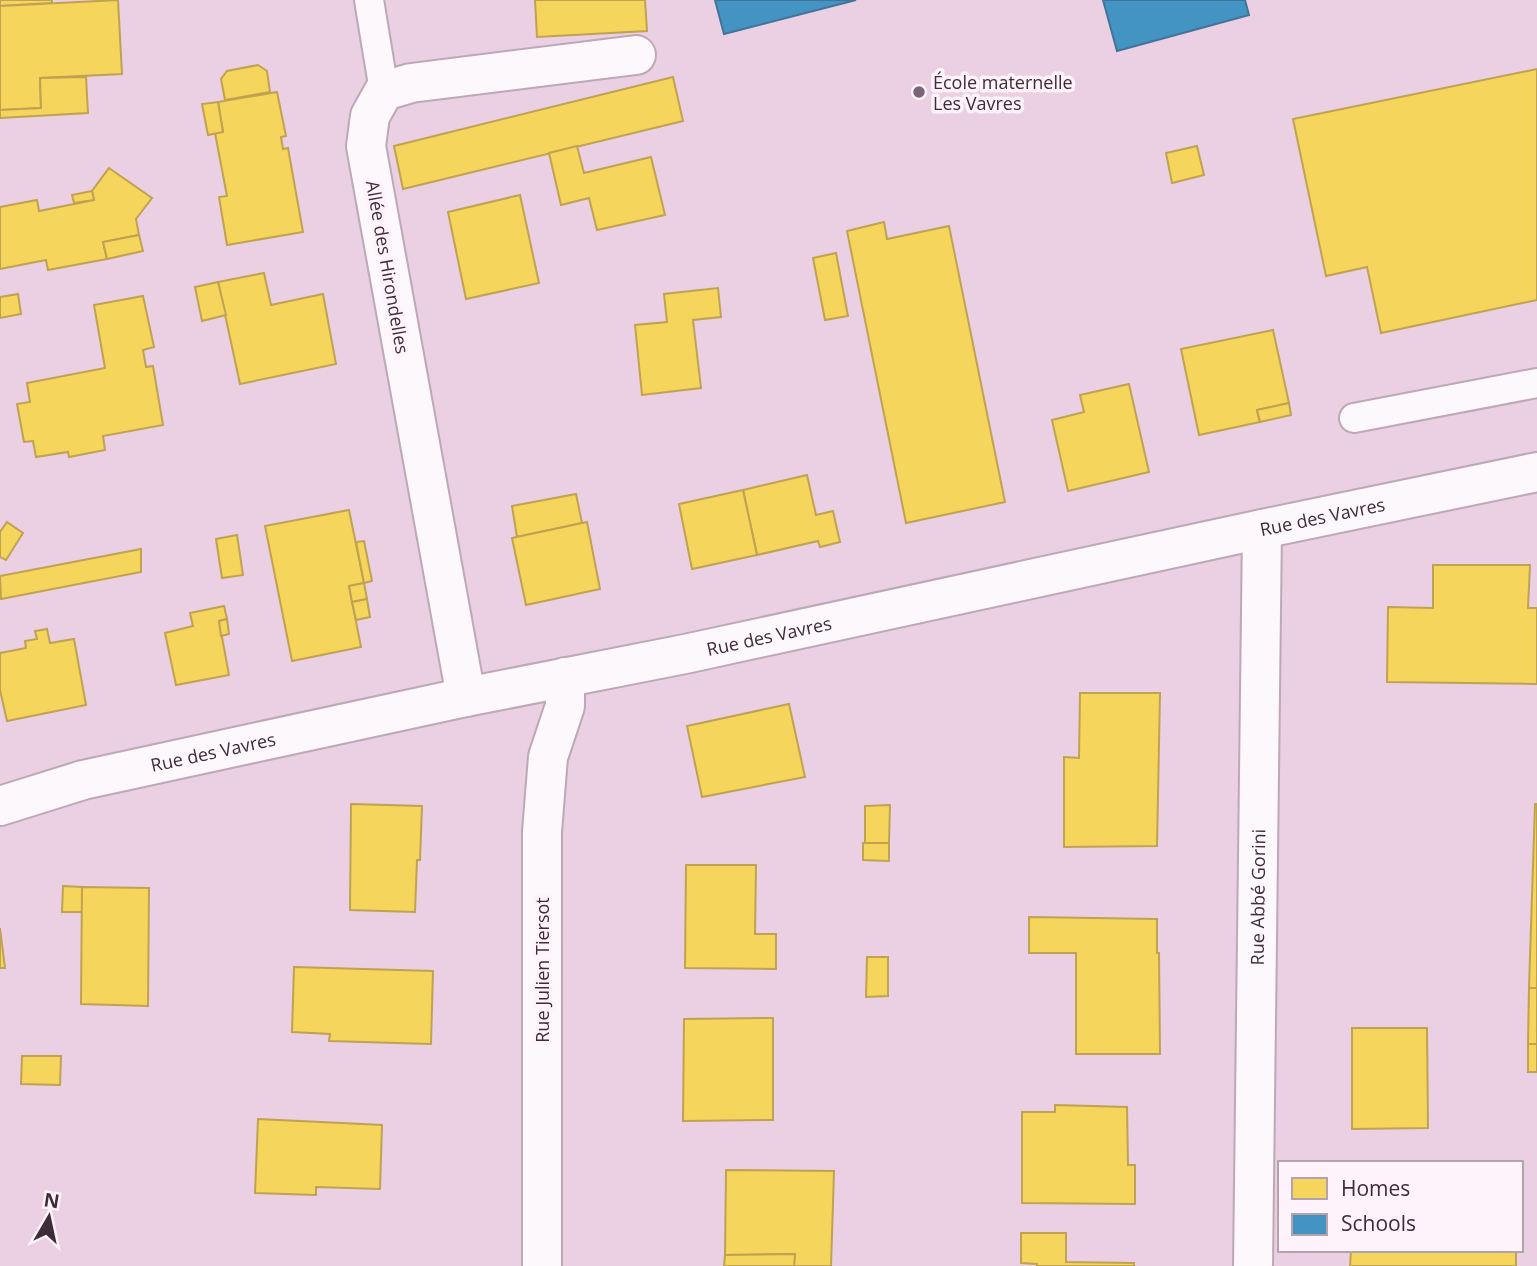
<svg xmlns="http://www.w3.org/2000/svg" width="1537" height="1266" viewBox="0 0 1537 1266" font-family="'Open Sans',sans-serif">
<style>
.homes{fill:#f6d55c;stroke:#bfa252;stroke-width:2}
.schools{fill:#4393c3;stroke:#42749a;stroke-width:2}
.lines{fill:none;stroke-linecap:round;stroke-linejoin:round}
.service-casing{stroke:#bda8b7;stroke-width:32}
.minor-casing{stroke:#bda8b7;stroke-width:42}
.service{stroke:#fcf8fb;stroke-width:28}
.minor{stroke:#fcf8fb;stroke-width:38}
.poi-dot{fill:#7b6474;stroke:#fef3fa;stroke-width:2.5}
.labels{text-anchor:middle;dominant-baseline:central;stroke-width:7;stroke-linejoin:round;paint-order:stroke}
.poi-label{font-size:18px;fill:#3f2b39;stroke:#fef3fa;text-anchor:start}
.street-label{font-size:18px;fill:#3f2b39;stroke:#fef3fa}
</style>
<rect width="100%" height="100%" fill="#ebcfe2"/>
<g class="homes">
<path d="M 0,0 L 52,0 L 52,3 L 0,6 Z"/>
<path d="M 118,0 L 122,74 L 40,78 L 41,108 L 0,110 L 0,6 Z"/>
<path d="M 535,0 L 645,0 L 647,31 L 537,37 Z"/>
<path d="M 258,65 L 267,71 L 270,92 L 225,100 L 221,79 L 227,71 Z"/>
<path d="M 1537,69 L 1537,300 L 1381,333 L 1367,267 L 1326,276 L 1293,119 Z"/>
<path d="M 86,77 L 88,113 L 0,118 L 0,110 L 41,108 L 40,78 Z"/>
<path d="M 673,77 L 683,121 L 403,189 L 394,146 Z"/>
<path d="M 277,92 L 286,136 L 281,137 L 283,149 L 288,148 L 303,232 L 227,245 L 219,197 L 227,196 L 215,133 L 223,132 L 218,102 Z"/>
<path d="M 218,102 L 223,132 L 208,135 L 202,104 Z"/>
<path d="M 577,146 L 584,173 L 651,157 L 665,215 L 597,230 L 589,198 L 561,205 L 549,153 Z"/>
<path d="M 1197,146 L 1204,175 L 1172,183 L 1166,153 Z"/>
<path d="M 109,168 L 152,198 L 136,219 L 139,235 L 103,242 L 107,259 L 48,270 L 46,260 L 0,269 L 0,207 L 37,200 L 39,211 L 94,200 L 92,191 Z"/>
<path d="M 92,191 L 94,200 L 74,203 L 72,195 Z"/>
<path d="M 520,195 L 539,283 L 466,299 L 448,212 Z"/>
<path d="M 884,222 L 887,239 L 949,226 L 1005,502 L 906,523 L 847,231 Z"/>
<path d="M 139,235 L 143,251 L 107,259 L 103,242 Z"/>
<path d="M 836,253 L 848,316 L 825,320 L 813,258 Z"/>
<path d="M 264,273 L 271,305 L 323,294 L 336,364 L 240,384 L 218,282 Z"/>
<path d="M 218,282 L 226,315 L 202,321 L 195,287 Z"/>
<path d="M 718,288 L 721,317 L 693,320 L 701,388 L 642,395 L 635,325 L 667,322 L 664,294 Z"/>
<path d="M 18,294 L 21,314 L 0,318 L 0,297 Z"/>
<path d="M 143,296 L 154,347 L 143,350 L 146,367 L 153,366 L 163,425 L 103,436 L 105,450 L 69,457 L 68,452 L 36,457 L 33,441 L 24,442 L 17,404 L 30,402 L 27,383 L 105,368 L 94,305 Z"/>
<path d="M 1273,330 L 1289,403 L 1257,410 L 1260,422 L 1199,435 L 1181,349 Z"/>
<path d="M 1129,384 L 1149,472 L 1068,491 L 1052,420 L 1084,412 L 1080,395 Z"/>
<path d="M 1289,403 L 1291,415 L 1260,422 L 1257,410 Z"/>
<path d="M 807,475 L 816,515 L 833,511 L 840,542 L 820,547 L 818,541 L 757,555 L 743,490 Z"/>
<path d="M 743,490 L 757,555 L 692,569 L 679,504 Z"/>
<path d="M 576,494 L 582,523 L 517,537 L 512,506 Z"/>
<path d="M 349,510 L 364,583 L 349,586 L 361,647 L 292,661 L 265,526 Z"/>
<path d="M 7,522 L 23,533 L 6,560 L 0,557 L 0,532 Z"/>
<path d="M 587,522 L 600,589 L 526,605 L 512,538 Z"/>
<path d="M 237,535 L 243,575 L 222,578 L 216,539 Z"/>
<path d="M 364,541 L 372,581 L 364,583 L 356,542 Z"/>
<path d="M 141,549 L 141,572 L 1,599 L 0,576 Z"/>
<path d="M 1433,565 L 1530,565 L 1528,608 L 1537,608 L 1537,684 L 1387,682 L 1388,607 L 1433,608 Z"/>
<path d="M 364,583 L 367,599 L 352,602 L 349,586 Z"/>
<path d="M 367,599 L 370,617 L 356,620 L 352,602 Z"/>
<path d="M 224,606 L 227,619 L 219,621 L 229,675 L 176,685 L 165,633 L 193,626 L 190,613 Z"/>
<path d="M 227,619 L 229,634 L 221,636 L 219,621 Z"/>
<path d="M 47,629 L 50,643 L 74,639 L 86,705 L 7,721 L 0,690 L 0,653 L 26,648 L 25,641 L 37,639 L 35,631 Z"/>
<path d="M 1080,693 L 1160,693 L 1157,846 L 1064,847 L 1064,757 L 1079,758 Z"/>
<path d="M 789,704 L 805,777 L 702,797 L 687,726 Z"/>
<path d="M 351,804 L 422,806 L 420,860 L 417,860 L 415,912 L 350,910 Z"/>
<path d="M 1535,804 L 1537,804 L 1537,988 L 1529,988 Z"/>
<path d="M 890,805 L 889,843 L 865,843 L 865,806 Z"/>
<path d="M 863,843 L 889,843 L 889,861 L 863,860 Z"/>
<path d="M 686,865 L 756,865 L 755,934 L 776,934 L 776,969 L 685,968 Z"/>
<path d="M 63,886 L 82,887 L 82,912 L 62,912 Z"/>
<path d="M 82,887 L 149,888 L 148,1006 L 81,1004 Z"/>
<path d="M 1029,917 L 1157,919 L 1157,953 L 1159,953 L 1160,1054 L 1076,1054 L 1076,953 L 1029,953 Z"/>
<path d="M 0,928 L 5,968 L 0,968 Z"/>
<path d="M 867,957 L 888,957 L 888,996 L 866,997 Z"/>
<path d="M 294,967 L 433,971 L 431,1044 L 329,1041 L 330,1034 L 292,1032 Z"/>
<path d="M 1529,988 L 1537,988 L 1537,1044 L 1528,1044 Z"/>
<path d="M 773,1018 L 773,1120 L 683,1121 L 684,1019 Z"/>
<path d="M 1352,1028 L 1427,1028 L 1428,1128 L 1352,1129 Z"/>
<rect x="1528" y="1044" width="9" height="28"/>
<path d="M 22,1056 L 61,1056 L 60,1085 L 21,1084 Z"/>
<path d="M 1055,1105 L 1127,1107 L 1128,1165 L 1135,1165 L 1135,1204 L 1022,1203 L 1022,1112 L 1055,1112 Z"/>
<path d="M 258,1119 L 382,1125 L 380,1189 L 316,1187 L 316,1195 L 255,1193 Z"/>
<path d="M 726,1170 L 834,1171 L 831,1266 L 794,1266 L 795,1254 L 725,1255 Z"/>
<path d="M 1021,1233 L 1066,1233 L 1066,1262 L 1134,1263 L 1134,1266 L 1037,1266 L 1037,1264 L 1021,1263 Z"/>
<path d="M 1351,1250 L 1516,1250 L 1516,1266 L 1350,1266 Z"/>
<path d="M 795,1254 L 794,1266 L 724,1266 L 725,1255 Z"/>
</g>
<g class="schools">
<path d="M 715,0 L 856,0 L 724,34 Z"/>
<path d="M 1103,0 L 1245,0 L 1249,15 L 1117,51 Z"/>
</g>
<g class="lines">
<g class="service-casing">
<g id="service">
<path d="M 369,0 L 384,91"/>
<path d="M 1354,418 L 1537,383"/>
</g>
</g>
<g class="minor-casing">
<g id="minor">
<path d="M 466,697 L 366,146 L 370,116 L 384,91 L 411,83 L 636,55"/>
<path id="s1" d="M 0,806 L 83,780 L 244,745 L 466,697 L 685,654 L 1262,529 L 1537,472"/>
<path d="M 542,1266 L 542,832 L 548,757 L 565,706 L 565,677"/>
<path id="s2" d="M 1253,1266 L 1262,529"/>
</g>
</g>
<use href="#service" class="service"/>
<use href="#minor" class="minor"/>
</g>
<circle class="poi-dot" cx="919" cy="92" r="7"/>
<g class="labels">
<g class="poi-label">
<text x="933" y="82">École maternelle<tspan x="933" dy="21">Les Vavres</tspan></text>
</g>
<g class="street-label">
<text transform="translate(388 267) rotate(80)">Allée des Hirondelles</text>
<text stroke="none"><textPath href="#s1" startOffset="1354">Rue des Vavres</textPath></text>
<text stroke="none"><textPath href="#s1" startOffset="788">Rue des Vavres</textPath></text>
<text stroke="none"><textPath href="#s1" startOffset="220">Rue des Vavres</textPath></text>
<text stroke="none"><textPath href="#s2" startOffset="369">Rue Abbé Gorini</textPath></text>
<text transform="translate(542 970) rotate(-90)">Rue Julien Tiersot</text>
</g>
</g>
<rect x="1278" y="1161" width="245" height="91" fill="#fef3fa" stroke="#b2a3ad" stroke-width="2"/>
<rect x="1292" y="1178" width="35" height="21" fill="#f6d55c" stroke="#b2a3ad" stroke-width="2"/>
<text x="1341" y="1196" font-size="21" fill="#3f2b39">Homes</text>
<rect x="1292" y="1214" width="35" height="21" fill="#4393c3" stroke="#b2a3ad" stroke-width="2"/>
<text x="1341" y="1231" font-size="21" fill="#3f2b39">Schools</text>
<g transform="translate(49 1217) rotate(9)" stroke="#fef3fa" stroke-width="5" paint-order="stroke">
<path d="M0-5L12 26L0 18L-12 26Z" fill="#3f2b39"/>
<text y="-10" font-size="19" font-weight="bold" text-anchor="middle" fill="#3f2b39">N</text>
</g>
</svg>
